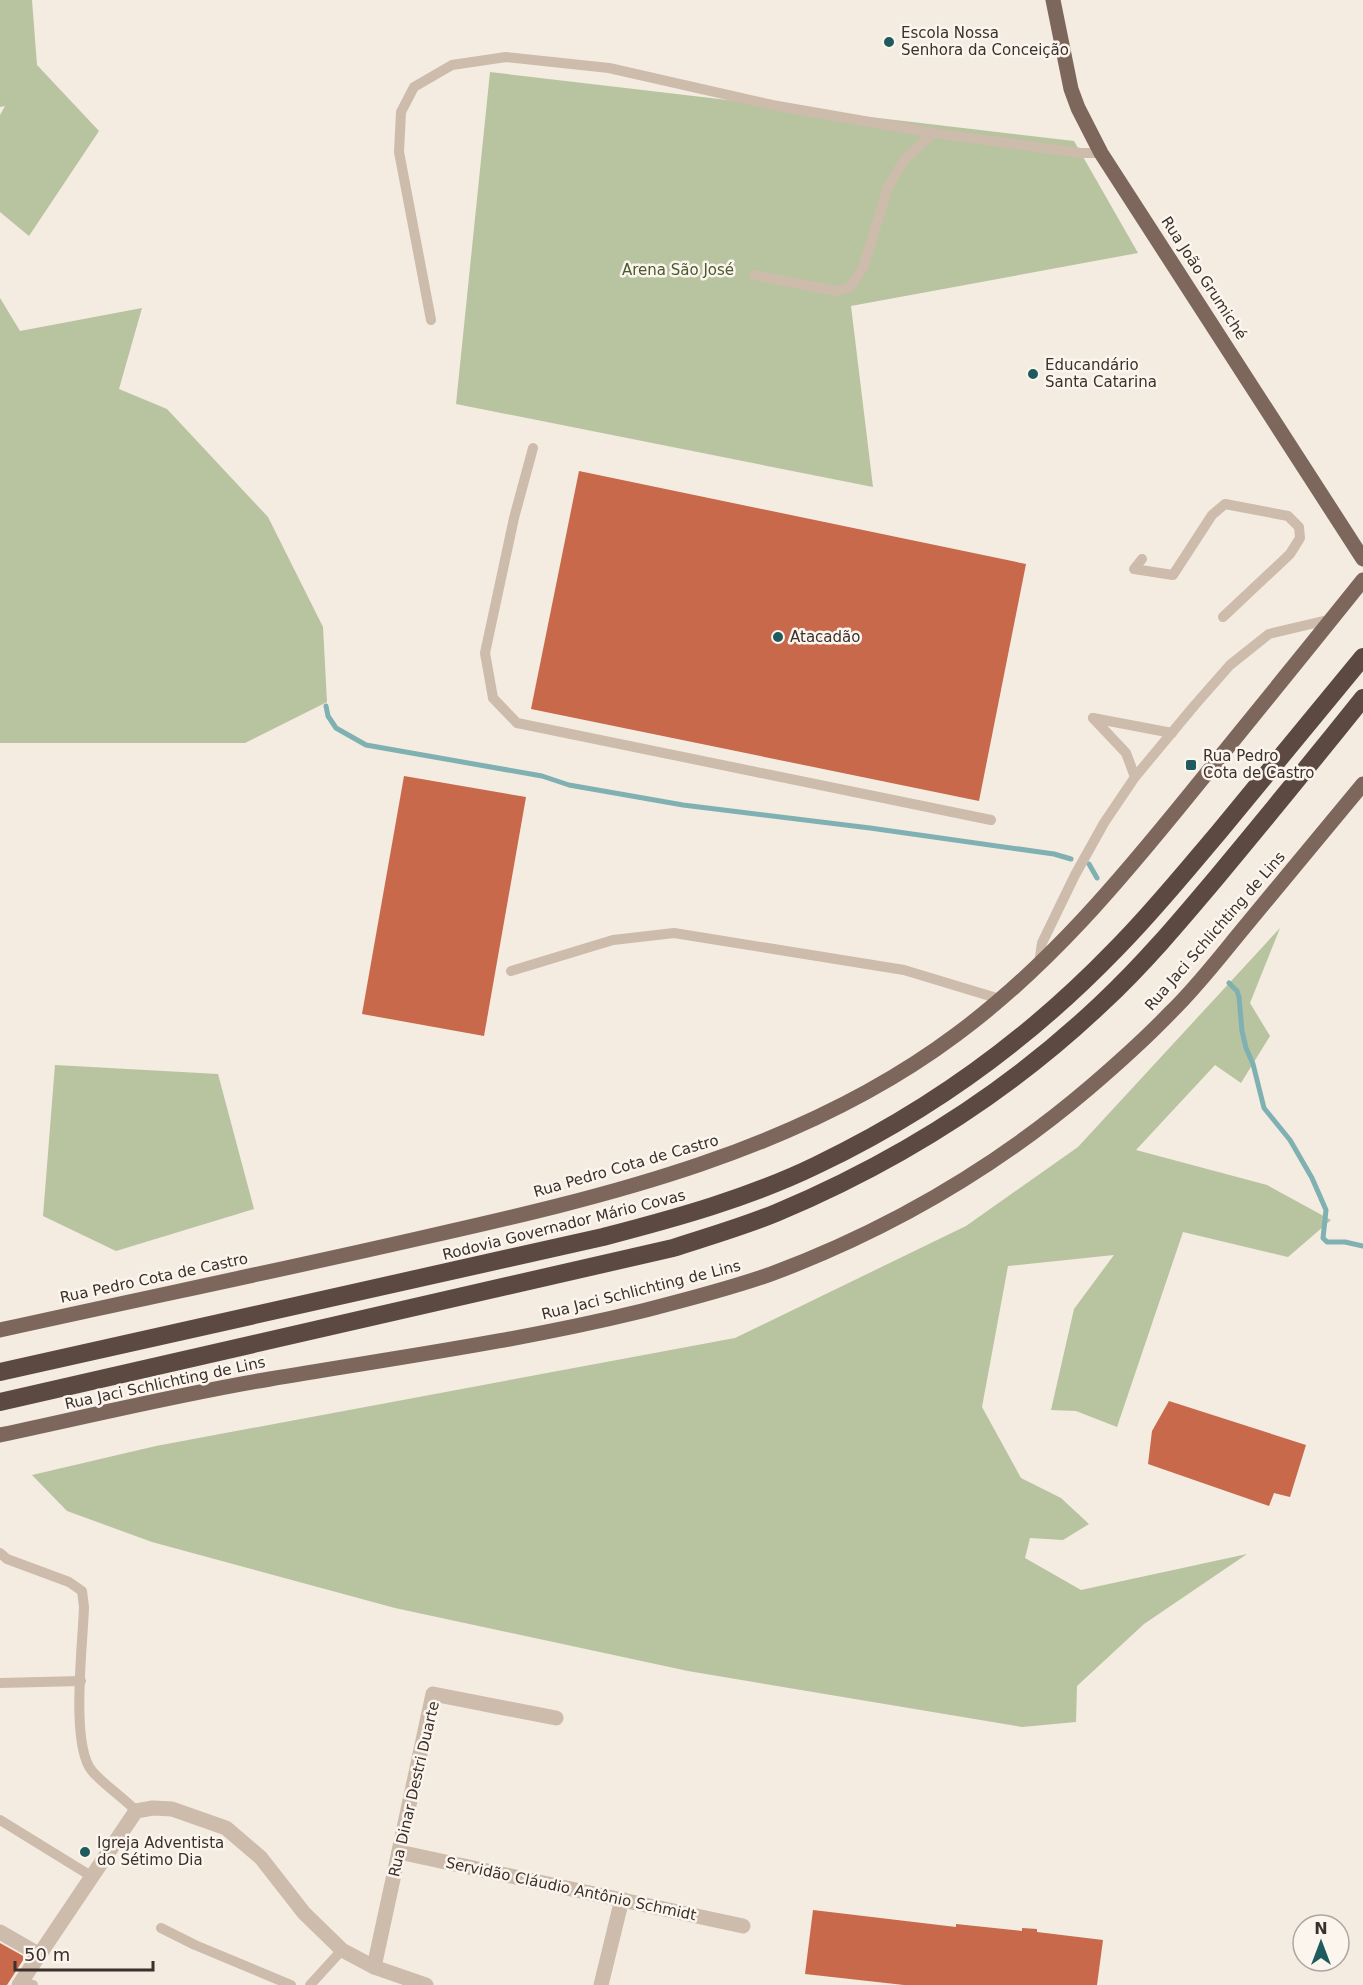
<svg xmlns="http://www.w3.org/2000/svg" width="1363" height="1985" viewBox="0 0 1363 1985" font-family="'DejaVu Sans',sans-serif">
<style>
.green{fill:#b8c4a0}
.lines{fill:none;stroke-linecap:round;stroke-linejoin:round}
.stream{stroke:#7fb0b2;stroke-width:5}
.building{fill:#c8694b}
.service{stroke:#cdbbac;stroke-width:10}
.minor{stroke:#cdbbac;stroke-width:15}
.tertiary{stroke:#cdbbac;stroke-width:15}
.primary{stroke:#7d675c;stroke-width:15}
.motorway{stroke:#5c4a42;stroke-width:18}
.poi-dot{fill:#1f5a5e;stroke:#fbf5ee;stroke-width:2}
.labels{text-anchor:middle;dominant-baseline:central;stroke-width:5;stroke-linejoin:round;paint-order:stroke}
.poi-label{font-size:15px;fill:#3b302b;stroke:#fbf5ee;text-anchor:start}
.park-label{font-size:15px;fill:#4a5a2e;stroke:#fbf5ee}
.street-label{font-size:15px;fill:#3b302b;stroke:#fbf5ee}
</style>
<rect width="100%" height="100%" fill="#f4ebe1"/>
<g class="green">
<path d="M 0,0 L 32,0 L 37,65 L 99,131 L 29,236 L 0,212 L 0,115 L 5,106 L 0,107 Z"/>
<path d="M 490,72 L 1074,141 L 1138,253 L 851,306 L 873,487 L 456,404 Z"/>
<path d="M 0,298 L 20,331 L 142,308 L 119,389 L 167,409 L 268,517 L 323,627 L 327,702 L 245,743 L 0,743 Z"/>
<path d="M 1280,928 L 1250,1003 L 1270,1036 L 1241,1083 L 1215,1065 L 1136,1150 L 1267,1185 L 1331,1220 L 1288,1257 L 1183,1232 L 1117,1427 L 1076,1411 L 1051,1410 L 1074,1309 L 1114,1255 L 1008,1266 L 982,1407 L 1021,1478 L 1061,1498 L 1089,1524 L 1063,1540 L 1030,1538 L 1025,1558 L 1081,1590 L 1247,1554 L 1144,1624 L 1077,1686 L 1076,1722 L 1022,1727 L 688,1671 L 395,1608 L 152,1542 L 67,1511 L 32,1475 L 156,1446 L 735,1338 L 966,1226 L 1078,1147 Z"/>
<path d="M 55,1065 L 218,1074 L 254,1209 L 116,1251 L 43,1216 Z"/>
</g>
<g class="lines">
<g class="stream">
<path d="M 326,706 L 328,716 L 336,728 L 366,745 L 542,776 L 569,785 L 683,805 L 870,828 L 1054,854 L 1071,859"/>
<path d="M 1089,864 L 1097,878"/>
<path d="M 1229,983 L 1237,991 L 1239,997 L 1242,1031 L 1246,1048 L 1253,1064 L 1264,1108 L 1290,1140 L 1312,1178 L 1326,1210 L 1323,1238 L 1327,1242 L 1345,1242 L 1363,1246"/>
</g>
</g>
<g class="building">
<path d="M 579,471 L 1026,564 L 979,801 L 531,709 Z"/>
<path d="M 404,776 L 526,797 L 484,1036 L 362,1014 Z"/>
<path d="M 1169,1401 L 1306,1445 L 1290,1497 L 1274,1493 L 1269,1506 L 1148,1464 L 1152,1431 Z"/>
<path d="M 813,1910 L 956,1927 L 956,1924 L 1022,1931 L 1022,1928 L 1037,1929 L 1037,1932 L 1103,1940 L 1097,1985 L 904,1985 L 805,1974 Z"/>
<path d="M 0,1943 L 25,1957 L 7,1985 L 0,1985 Z"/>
</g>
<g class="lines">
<g class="service">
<path d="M 754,275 L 836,291 L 850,287 L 863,268 L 888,187 L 904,160 L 933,133 L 1081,153 L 1101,153"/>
<path d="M 431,320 L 399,152 L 401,112 L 414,87 L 452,65 L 506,57 L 609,68 L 772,105 L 933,133"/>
<path d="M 533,448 L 514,518 L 485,653 L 493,698 L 517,723 L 991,820"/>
<path d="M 1142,559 L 1134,569 L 1173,575 L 1212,515 L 1225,504 L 1288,516 L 1299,527 L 1300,538 L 1290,554 L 1223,617"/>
<path d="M 1093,718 L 1172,733"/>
<path d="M 1093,718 L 1126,753 L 1135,777"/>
<path d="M 1039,964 L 1042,943 L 1075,875 L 1104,823 L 1135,777 L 1194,706 L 1230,665 L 1269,634 L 1332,619"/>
<path d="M 511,971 L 613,940 L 674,933 L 904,970 L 1000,999"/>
<path d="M 0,1553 L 7,1559 L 69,1582 L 82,1591 L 84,1607 C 83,1643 70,1745 92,1771 C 105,1786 123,1797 136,1811"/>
<path d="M 0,1683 L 81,1681"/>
<path d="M 0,1820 L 91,1876"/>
<path d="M 161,1928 L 195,1945 L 291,1985"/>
<path d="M 22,1982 L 33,1985"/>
<path d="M 310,1985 L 342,1950"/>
</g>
<g class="minor">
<path d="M 399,1852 L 743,1926"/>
<path d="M 0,1932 L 40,1955"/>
<path d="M 374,1967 L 433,1694 L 556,1718"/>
<path d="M 601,1985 L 622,1899"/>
</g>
<path class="tertiary" d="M 19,1985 L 136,1811 L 153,1808 L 172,1809 L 226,1828 L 261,1858 L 304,1913 L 342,1950 L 374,1967 L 426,1985"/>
<g class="primary">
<path d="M 1053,0 L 1071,89 L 1078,108 L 1101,153 L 1363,559"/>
<path d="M 0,1330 C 140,1299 281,1270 421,1238 C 608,1196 801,1151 957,1034 C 1049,966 1122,878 1194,789 C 1250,720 1307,650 1363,580"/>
<path d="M 0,1435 C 90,1416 179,1394 270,1379 C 395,1358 519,1341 642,1311 C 685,1300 729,1289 771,1274 C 886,1231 995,1168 1089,1088 C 1117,1064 1145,1039 1170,1013 C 1198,986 1222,954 1247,924 C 1286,877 1324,831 1363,784"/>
</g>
<g class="motorway">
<path d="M 0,1372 L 603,1237 C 676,1218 749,1198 817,1165 C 928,1112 1030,1038 1115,950 C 1152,913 1185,872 1219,832 C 1267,774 1315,715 1363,657"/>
<path d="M 0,1402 L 673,1248 C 707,1237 742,1227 776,1213 C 895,1163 1007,1093 1101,1004 C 1143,965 1180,921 1217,877 C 1266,818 1315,758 1363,698"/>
</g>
</g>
<g class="poi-dot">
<circle cx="889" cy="42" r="6"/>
<circle cx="1033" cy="374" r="6"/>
<circle cx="778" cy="637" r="6"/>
<rect x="1185" y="759" width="12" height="12" rx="3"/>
<circle cx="85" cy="1852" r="6"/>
</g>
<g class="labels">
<g class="poi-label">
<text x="901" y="33">Escola Nossa<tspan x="901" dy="17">Senhora da Conceição</tspan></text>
<text x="1045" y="365">Educandário<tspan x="1045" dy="17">Santa Catarina</tspan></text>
<text x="790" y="637">Atacadão</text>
<text x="1203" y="756">Rua Pedro<tspan x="1203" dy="17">Cota de Castro</tspan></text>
<text x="97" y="1843">Igreja Adventista<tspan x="97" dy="17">do Sétimo Dia</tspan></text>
</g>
<g class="park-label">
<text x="678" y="270">Arena São José</text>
</g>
<g class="street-label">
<text transform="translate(1204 278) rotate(57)">Rua João Grumiché</text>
<text transform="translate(1215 931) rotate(-49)">Rua Jaci Schlichting de Lins</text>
<text transform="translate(626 1166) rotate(-16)">Rua Pedro Cota de Castro</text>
<text transform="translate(564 1225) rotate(-14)">Rodovia Governador Mário Covas</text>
<text transform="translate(154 1278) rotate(-12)">Rua Pedro Cota de Castro</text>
<text transform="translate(641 1290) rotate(-14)">Rua Jaci Schlichting de Lins</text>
<text transform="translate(165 1383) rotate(-12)">Rua Jaci Schlichting de Lins</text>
<text transform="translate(414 1789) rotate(-77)">Rua Dinar Destri Duarte</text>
<text transform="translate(571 1889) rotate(12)">Servidão Cláudio Antônio Schmidt</text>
</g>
</g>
<g transform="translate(1321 1943)"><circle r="28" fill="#fbf5ee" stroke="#aea6a0" stroke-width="1.5"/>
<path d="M0-4.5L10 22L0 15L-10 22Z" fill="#1f5a5e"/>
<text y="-9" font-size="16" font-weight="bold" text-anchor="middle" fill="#3b302b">N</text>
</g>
<path d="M15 1961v9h138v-9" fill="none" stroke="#3b302b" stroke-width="3"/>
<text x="24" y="1961" font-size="18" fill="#3b302b" stroke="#fbf5ee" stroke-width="4.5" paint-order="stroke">50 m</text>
</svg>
